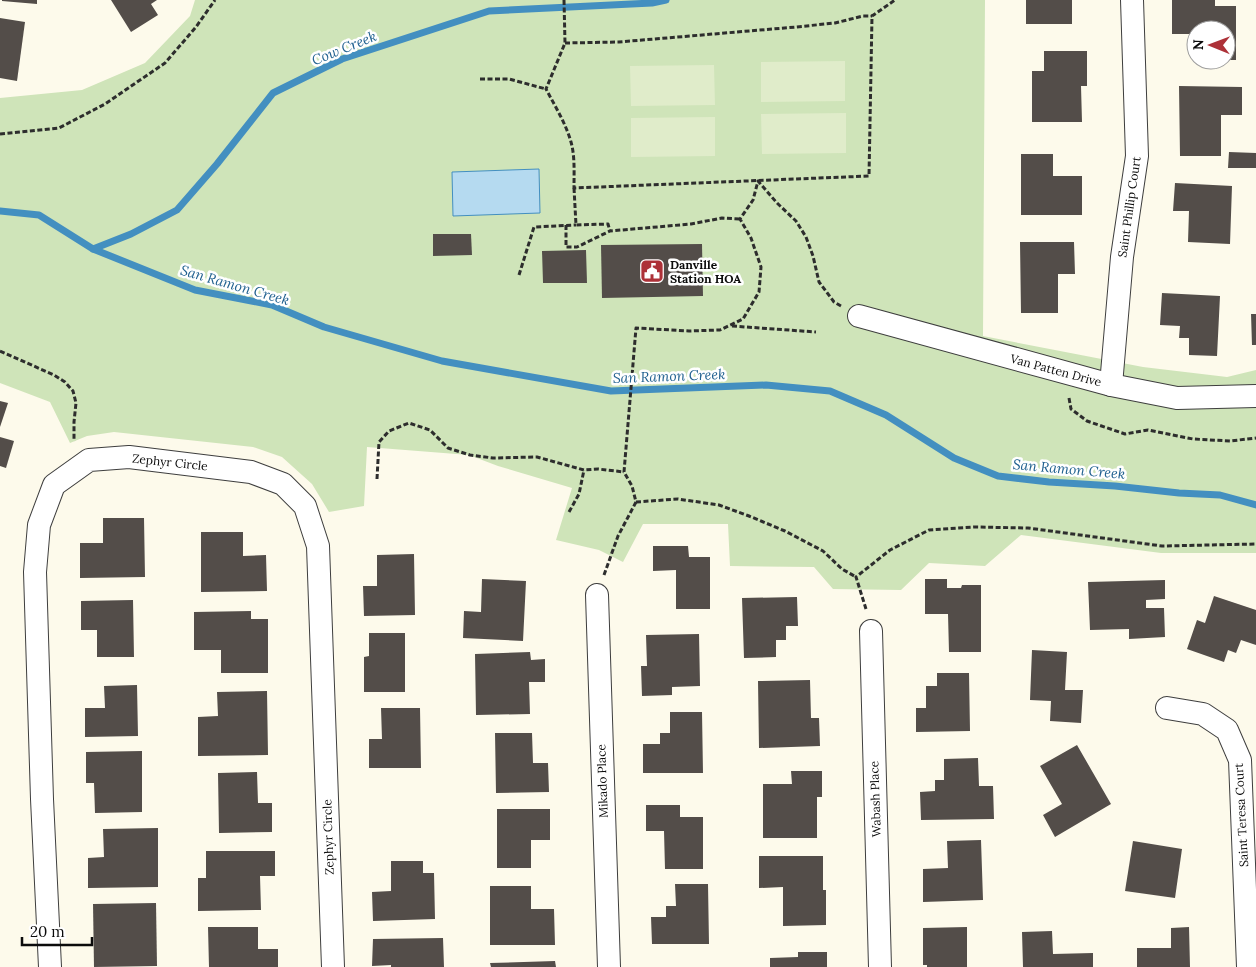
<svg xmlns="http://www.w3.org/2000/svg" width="1256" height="967" viewBox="0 0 1256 967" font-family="Lora,serif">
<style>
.green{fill:#cfe4b9}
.pitch{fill:#e0ecca}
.water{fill:#b5daf0;stroke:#438fc0}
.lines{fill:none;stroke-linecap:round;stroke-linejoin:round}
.stream{stroke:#438fc0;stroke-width:7}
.building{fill:#534d49}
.street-casing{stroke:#3e3e3e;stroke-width:24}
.path{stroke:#2d2d2d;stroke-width:3;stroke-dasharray:5 2.5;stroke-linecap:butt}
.street{stroke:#fff;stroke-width:22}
.labels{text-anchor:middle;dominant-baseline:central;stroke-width:5;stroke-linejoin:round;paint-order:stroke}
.street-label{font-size:12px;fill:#0b0b0b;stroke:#fff}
.poi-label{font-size:12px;font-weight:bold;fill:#0b0b0b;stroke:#fff;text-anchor:start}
.water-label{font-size:14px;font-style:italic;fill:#216190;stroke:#fff}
</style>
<rect width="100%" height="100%" fill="#fdfaeb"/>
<path class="green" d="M 195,0 L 985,0 L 983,336 L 1143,367 L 1227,377 L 1256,370 L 1256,553 L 1161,553 L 1021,535 L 985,566 L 929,563 L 901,590 L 833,589 L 814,567 L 730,566 L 728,524 L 643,524 L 623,562 L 599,550 L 556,540 L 572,488 L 498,466 L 469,455 L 367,447 L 364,506 L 329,512 L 312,484 L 282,457 L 253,447 L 114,432 L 87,436 L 70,443 L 50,402 L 0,383 L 0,98 L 82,90 L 145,63 L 190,16 Z"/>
<g class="pitch">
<path d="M 845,61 L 845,101 L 761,102 L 761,62 Z"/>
<path d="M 714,65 L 715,105 L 631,106 L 630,66 Z"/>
<path d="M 846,113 L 846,153 L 762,154 L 761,114 Z"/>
<path d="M 715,117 L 715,156 L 631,157 L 631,118 Z"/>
</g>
<path class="water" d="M 539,169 L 540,213 L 453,216 L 452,172 Z"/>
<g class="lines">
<g class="stream">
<path d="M 0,211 L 39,215 L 93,249 L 195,290 L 272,305 L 324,327 L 442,361 L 611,391 L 766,385 L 830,391 L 886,415 L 954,458 L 998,476 L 1049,482 L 1115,486 L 1179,493 L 1220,495 L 1256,505"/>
<path d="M 93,249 L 131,234 L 177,210 L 217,164 L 273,93 L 342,59 L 489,11 L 652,3 L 666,0"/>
</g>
</g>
<g class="building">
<path d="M 2,0 L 37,0 L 37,4 L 2,1 Z"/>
<path d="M 111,0 L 157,0 L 151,4 L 158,15 L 131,32 Z"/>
<rect x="1026" y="0" width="46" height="24"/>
<path d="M 1172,0 L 1215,0 L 1215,6 L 1236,6 L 1236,60 L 1226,60 L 1226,30 L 1196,30 L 1196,43 L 1192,43 L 1192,34 L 1172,34 Z"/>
<path d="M 0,18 L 25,22 L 17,81 L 0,78 Z"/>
<path d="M 1044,51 L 1087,51 L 1087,86 L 1081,86 L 1082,122 L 1032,122 L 1032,71 L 1044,71 Z"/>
<path d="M 1179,86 L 1242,87 L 1242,115 L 1221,115 L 1221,156 L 1180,156 Z"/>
<path d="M 1229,152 L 1256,153 L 1256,168 L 1228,168 Z"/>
<path d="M 1021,154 L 1053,154 L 1053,176 L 1082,176 L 1082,215 L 1021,215 Z"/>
<path d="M 1175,183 L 1232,186 L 1230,244 L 1188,242 L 1189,211 L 1173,211 Z"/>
<path d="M 433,234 L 471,234 L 472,255 L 433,256 Z"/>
<path d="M 1020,242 L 1074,242 L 1075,274 L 1058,274 L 1058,313 L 1021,313 Z"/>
<path d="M 702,244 L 703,296 L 602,298 L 601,245 Z"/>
<path d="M 586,250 L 587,283 L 543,283 L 542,251 Z"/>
<path d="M 1162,293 L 1220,296 L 1217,356 L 1189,355 L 1189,338 L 1179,338 L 1180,326 L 1160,325 Z"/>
<path d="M 1251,314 L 1256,314 L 1256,345 L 1252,345 Z"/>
<path d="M 0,401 L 8,403 L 0,427 Z"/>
<path d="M 0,437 L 14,441 L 6,468 L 0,466 Z"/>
<path d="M 103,518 L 144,518 L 145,577 L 80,578 L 80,543 L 103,543 Z"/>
<path d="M 201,532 L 243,532 L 243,556 L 266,555 L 267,591 L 201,592 Z"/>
<path d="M 653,546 L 688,546 L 689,557 L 710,557 L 710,609 L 676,609 L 676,570 L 653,571 Z"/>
<path d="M 414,554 L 415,615 L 364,616 L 363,586 L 377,586 L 377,555 Z"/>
<path d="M 482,579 L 526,581 L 523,641 L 463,638 L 464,611 L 481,612 Z"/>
<path d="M 925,579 L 947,579 L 947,588 L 961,588 L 962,585 L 981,585 L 981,652 L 949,652 L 948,614 L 925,614 Z"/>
<path d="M 1165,580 L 1165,599 L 1146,600 L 1146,608 L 1164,608 L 1165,637 L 1129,639 L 1129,629 L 1090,630 L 1088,582 Z"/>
<path d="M 1214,596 L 1256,610 L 1256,645 L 1241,640 L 1236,653 L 1228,650 L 1224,662 L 1187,649 L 1197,620 L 1205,623 Z"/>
<path d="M 797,597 L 798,626 L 786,626 L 786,640 L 776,640 L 776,657 L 744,658 L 742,598 Z"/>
<path d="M 133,600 L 134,657 L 97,657 L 97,630 L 81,630 L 81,601 Z"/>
<path d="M 251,611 L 251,619 L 268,619 L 268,673 L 221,673 L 221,650 L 194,650 L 194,612 Z"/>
<path d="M 369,633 L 405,633 L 405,692 L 364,692 L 364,657 L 369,656 Z"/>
<path d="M 699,634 L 700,686 L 672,687 L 672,695 L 642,696 L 641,666 L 647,666 L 646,635 Z"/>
<path d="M 1032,650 L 1067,652 L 1065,690 L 1083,690 L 1081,723 L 1050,721 L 1051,701 L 1030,700 Z"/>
<path d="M 530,652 L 531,660 L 545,659 L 545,682 L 529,682 L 530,714 L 476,715 L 475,654 Z"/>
<path d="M 937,673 L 969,673 L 970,731 L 916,732 L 916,708 L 926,708 L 926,686 L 937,686 Z"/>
<path d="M 810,680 L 811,718 L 819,718 L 820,746 L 759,748 L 758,681 Z"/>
<path d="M 137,685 L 138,736 L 85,737 L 85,708 L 105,708 L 104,686 Z"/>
<path d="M 267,691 L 268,755 L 198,756 L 198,717 L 218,716 L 217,692 Z"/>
<path d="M 381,708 L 420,708 L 421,768 L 369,768 L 369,739 L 382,739 Z"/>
<path d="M 670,712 L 702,712 L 703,773 L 643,773 L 643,744 L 660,744 L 660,733 L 670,733 Z"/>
<path d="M 495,733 L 532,733 L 533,763 L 548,763 L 549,792 L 496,793 Z"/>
<path d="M 1077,745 L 1111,804 L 1055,837 L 1043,815 L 1062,804 L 1040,766 Z"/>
<path d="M 142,751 L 142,812 L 95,813 L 94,783 L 86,783 L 86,752 Z"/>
<path d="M 978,758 L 979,786 L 993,786 L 994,819 L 921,820 L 920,792 L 935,791 L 935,780 L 944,780 L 944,759 Z"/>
<path d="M 791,771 L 822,771 L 822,797 L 817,797 L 817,838 L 763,838 L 763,784 L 792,784 Z"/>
<path d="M 257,772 L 258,803 L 272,803 L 272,832 L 219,833 L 218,773 Z"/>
<path d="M 646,805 L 680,805 L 680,817 L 703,817 L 703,869 L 665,869 L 664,831 L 646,831 Z"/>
<path d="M 497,809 L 550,809 L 550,840 L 531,840 L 531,868 L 497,868 Z"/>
<path d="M 158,828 L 158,887 L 88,888 L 88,858 L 104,857 L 103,829 Z"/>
<path d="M 981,840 L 983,900 L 923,902 L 923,869 L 948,868 L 947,841 Z"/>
<path d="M 1133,841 L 1182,849 L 1175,898 L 1125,891 Z"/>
<path d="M 206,851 L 275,851 L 275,876 L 260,876 L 261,910 L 198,911 L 198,878 L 206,878 Z"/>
<path d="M 759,856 L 823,856 L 823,890 L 826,890 L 826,925 L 783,926 L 783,887 L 759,888 Z"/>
<path d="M 391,861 L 423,861 L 423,873 L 434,873 L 435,919 L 373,921 L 372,892 L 391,891 Z"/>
<path d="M 675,884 L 708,884 L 709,944 L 652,944 L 651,917 L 666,917 L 666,906 L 676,906 Z"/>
<path d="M 490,886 L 531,886 L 531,909 L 554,909 L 555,945 L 490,945 Z"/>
<path d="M 156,903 L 157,966 L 94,967 L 93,904 Z"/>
<path d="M 208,927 L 258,927 L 258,949 L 278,949 L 278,967 L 209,967 Z"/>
<path d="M 967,927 L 967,967 L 927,967 L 927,965 L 923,965 L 923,928 Z"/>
<path d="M 1189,927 L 1190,967 L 1137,967 L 1137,948 L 1171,948 L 1171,928 Z"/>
<path d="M 1052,931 L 1053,954 L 1093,953 L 1093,967 L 1023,967 L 1022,932 Z"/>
<path d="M 443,938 L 444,967 L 391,967 L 391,965 L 372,966 L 373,939 Z"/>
<path d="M 798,952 L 827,952 L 827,967 L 770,967 L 770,958 L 798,957 Z"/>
<path d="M 555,961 L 556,967 L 491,967 L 490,963 Z"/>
</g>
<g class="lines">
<g class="street-casing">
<g id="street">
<path d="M 859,316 L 1111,385 L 1177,398 L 1256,396"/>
<path d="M 1111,385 L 1122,257 L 1137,156 L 1132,0"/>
<path d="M 597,595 L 609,967"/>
<path d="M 871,631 L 880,967"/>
<path d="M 1167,708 L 1203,714 L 1227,730 L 1240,760 L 1248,967"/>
<path d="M 50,967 L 42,799 L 35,572 L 39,525 L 54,485 L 89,460 L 129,457 L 251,472 L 283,484 L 305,506 L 318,546 L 333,967"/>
</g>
</g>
<g class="path">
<path d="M 564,0 L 565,43 L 546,89 C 555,106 566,124 571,142 C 575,156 574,173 574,188 L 869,176 L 872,16 L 895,0"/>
<path d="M 565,43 L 619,42 L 796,27 L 835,23 L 863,16 L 872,16"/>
<path d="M 480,79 L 509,79 L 546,89"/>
<path d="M 0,134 L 59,128 L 105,104 L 165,63 L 196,27 L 215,0"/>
<path d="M 574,188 L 576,225 L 608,224 L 610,231"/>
<path d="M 566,225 L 566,247 L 577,247 L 610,231 L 691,224 L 722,218 L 740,219"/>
<path d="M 519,275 L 534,227 L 576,225"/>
<path d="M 732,326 L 816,332"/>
<path d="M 0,351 L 54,375 L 65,382 L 73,391 L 76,403 L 74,422 L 74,440 L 75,441"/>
<path d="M 1069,398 L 1071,409 L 1087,421 L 1125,434 L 1148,430 L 1193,439 L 1230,441 L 1256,438"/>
<path d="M 377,479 L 379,442 L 389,431 L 409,423 L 430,430 L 448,448 L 470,455 L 493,458 L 537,457 L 584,470 L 598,469 L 624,472"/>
<path d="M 636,502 L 678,499 L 719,505 L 749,516 L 785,531 L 823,551 L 842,569 L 856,577"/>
<path d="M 569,512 L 579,494 L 584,470"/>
<path d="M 604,575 L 618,536 L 636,502 L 632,486 L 624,472 L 636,328 L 689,331 L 720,330 L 743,319 L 759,292 L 761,267 L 751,238 L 740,219 L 753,200 L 758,181 L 777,203 L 796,221 L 806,237 L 813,256 L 819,282 L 834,302 L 841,306"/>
<path d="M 866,609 L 856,577 L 890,550 L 929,530 L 975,527 L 1028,528 L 1162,546 L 1256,544"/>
</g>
<use href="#street" class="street"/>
</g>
<defs>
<g id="civic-square" transform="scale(1.25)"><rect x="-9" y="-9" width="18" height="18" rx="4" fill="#ad3138" stroke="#fff"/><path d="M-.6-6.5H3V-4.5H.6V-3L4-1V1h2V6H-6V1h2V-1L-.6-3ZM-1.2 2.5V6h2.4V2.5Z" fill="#fff"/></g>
</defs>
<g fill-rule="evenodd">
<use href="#civic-square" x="652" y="271"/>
</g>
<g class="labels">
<g class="street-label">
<text transform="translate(1129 207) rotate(-82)">Saint Phillip Court</text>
<text transform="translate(1056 370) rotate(15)">Van Patten Drive</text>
<text transform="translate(170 462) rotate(6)">Zephyr Circle</text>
<text transform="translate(602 781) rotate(-92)">Mikado Place</text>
<text transform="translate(875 799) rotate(-92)">Wabash Place</text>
<text transform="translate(1241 815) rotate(-93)">Saint Teresa Court</text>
<text transform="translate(328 837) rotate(-92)">Zephyr Circle</text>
</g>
<g class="poi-label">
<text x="670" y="264">Danville<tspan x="670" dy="14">Station HOA</tspan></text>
</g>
<g class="water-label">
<text transform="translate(344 48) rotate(-22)">Cow Creek</text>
<text transform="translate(235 285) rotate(16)">San Ramon Creek</text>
<text transform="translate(669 376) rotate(-2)">San Ramon Creek</text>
<text transform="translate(1069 469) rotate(5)">San Ramon Creek</text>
</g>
</g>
<g transform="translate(1211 45) rotate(271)"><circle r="24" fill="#ffffff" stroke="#9d9d9d"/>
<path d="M0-4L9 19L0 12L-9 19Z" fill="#ad3138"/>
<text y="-8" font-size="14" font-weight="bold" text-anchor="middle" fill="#0b0b0b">N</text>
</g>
<path d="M22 937v8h70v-8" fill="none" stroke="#0b0b0b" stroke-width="2.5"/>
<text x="30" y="937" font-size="15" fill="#0b0b0b" stroke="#ffffff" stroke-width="4" paint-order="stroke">20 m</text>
</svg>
